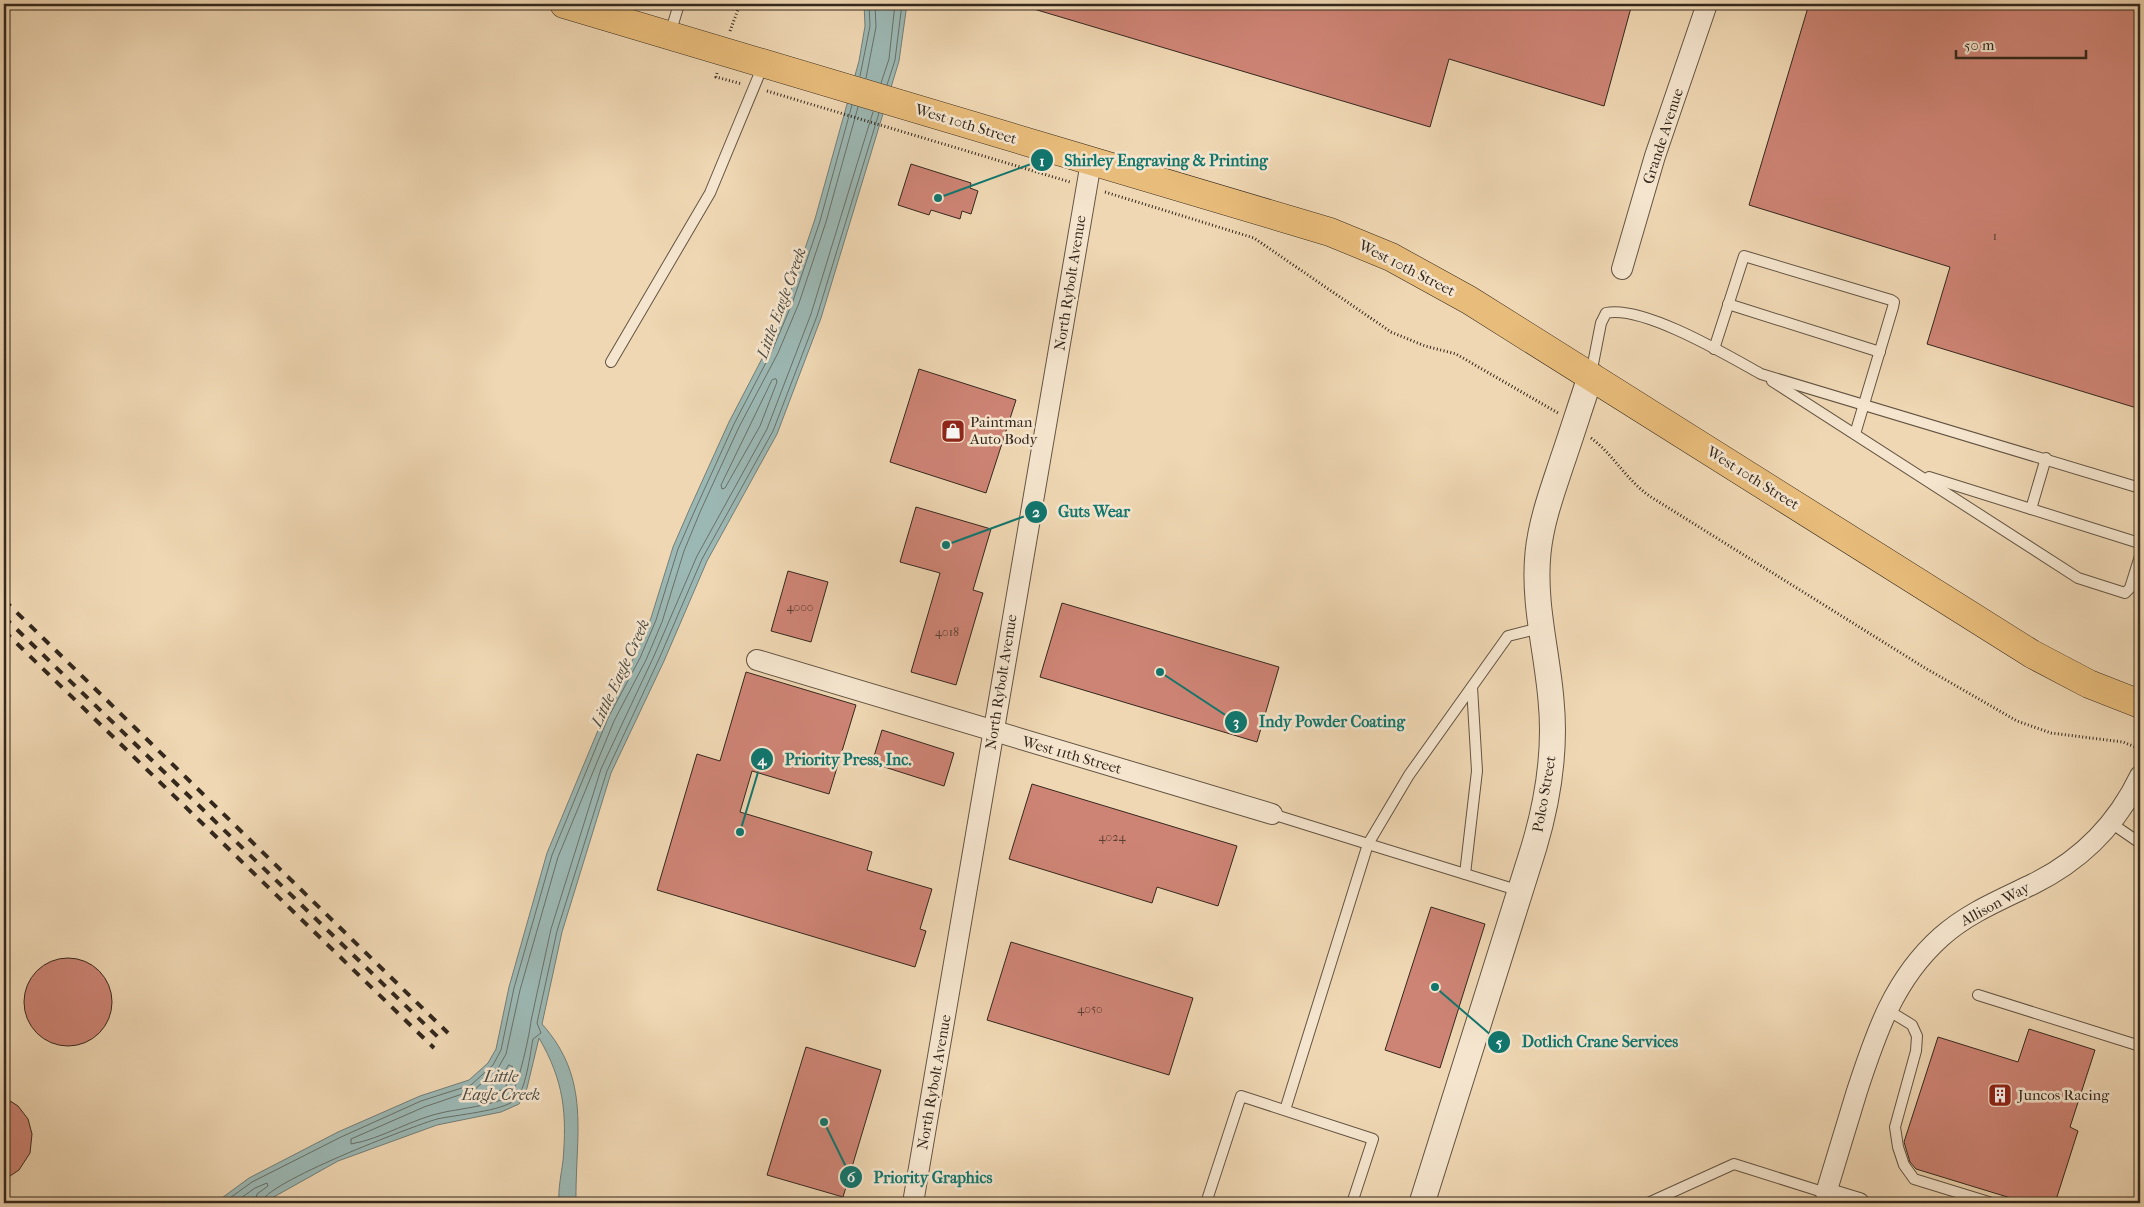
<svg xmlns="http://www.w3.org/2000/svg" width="2144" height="1207" viewBox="0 0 2144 1207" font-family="'IM FELL French Canon',serif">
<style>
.water{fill:#9cb8b4;stroke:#727e78}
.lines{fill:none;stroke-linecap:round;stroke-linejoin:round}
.shore{stroke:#687068;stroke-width:1}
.building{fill:#ce8475;stroke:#34281d}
.service-casing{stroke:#635442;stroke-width:12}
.minor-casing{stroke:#635442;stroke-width:22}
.tertiary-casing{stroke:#635442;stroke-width:27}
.primary-casing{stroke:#34281d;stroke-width:29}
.path{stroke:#34281d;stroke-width:3;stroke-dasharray:1 2.5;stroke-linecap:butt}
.service{stroke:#f5e5ce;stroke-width:10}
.minor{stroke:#f5e5ce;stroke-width:20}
.tertiary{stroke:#f5e5ce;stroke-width:25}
.primary{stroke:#e8bc7a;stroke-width:28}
.rail{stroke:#34281d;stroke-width:4;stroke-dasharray:9 9;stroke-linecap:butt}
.labels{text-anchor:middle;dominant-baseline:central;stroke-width:5;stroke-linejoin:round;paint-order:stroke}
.number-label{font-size:12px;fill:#5a3f33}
.street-label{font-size:15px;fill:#34281d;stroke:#f5e5ce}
.poi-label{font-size:15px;fill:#34281d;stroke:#f5e5ce;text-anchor:start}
.water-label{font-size:16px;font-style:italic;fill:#4e4c43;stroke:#f5e5ce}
.leader{fill:none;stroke:#0f766e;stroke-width:2}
.callout-dot{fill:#0f766e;stroke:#f5e5ce;stroke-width:2}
.mark-label{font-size:15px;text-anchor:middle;font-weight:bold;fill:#fff}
.callout-label{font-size:16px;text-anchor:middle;font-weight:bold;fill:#0f766e;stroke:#f5e5ce;stroke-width:5;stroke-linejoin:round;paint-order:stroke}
</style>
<rect width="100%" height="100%" fill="#efd7b3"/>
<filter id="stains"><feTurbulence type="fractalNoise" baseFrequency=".004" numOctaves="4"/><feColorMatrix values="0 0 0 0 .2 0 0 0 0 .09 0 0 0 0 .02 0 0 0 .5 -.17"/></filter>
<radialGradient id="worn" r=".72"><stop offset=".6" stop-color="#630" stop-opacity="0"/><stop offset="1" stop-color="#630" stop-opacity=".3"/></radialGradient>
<path class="water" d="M 864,4 L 907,4 L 899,61 L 821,318 L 777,434 L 707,561 L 664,661 L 611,773 L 562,932 L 542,1024 C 592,1080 575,1135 576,1203 L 559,1203 C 558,1190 561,1175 563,1161 C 567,1113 564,1081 539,1038 L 527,1088 L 519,1104 L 501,1112 L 437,1125 L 338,1161 L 263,1203 L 215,1203 L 249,1178 L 338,1132 L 420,1096 L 469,1080 L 488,1063 L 496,1049 L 509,987 L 547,853 L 604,716 L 635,655 L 651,618 L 673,547 L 690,508 L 729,422 L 767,349 L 788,299 L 815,219 L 859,61 L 865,26 Z"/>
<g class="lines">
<g class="shore">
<path d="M 860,76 L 870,26 L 869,4"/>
<path d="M 866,78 L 876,27 L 875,4"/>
<path d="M 881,83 L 889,59 L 895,4"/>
<path d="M 887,85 L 895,60 L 902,4"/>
<path d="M 858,107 L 826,222 L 799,303 L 778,353 L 739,427 L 700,512 L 684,551 L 662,622 L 646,660 L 614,721 L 558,857 L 520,990 L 506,1054 L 497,1070 L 474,1090 L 424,1107 L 351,1139 L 351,1144 C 382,1139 413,1118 445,1112 C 459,1109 503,1104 511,1094 C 519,1085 530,1032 531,1021 L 551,929 L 601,769 L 654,656 L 697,556 L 767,429 L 811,314 L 873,112"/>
<path d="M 776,379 L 777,382 L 760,426 L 725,488 L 722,489 L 721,485 L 772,380 Z"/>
<path d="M 509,1065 L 513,1067 L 505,1089 L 485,1095 L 485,1091 L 503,1075 Z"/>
<path d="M 223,1203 L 252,1182 L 341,1137 L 421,1101 L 471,1085 L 493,1065 L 501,1050 L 514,988 L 552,855 L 608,718 L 640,658 L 656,620 L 678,549 L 695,510 L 734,424 L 772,351 L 793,301 L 820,221 L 852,105"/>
<path d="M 234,1203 L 255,1188 L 267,1183 L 268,1186 L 257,1194 L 255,1203"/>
<path d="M 261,1203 C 263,1183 413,1126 437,1119 C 455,1115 503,1111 515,1100 C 526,1091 530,1054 533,1039 L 541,1033 L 537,1023 L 557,931 L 607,771 L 659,659 L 702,559 L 773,431 L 817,316 L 879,113"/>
</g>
</g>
<g class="building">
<path d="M 1027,4 L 1632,4 L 1604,106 L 1449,59 L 1430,127 L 1027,7 Z"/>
<path d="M 1809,4 L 2140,4 L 2140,409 L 1927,344 L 1950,267 L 1749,205 Z"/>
<path d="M 911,164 L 971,183 L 970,188 L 978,191 L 971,214 L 962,211 L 960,219 L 931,210 L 929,215 L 898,205 Z"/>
<path d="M 919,369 L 1016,400 L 986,493 L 890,462 Z"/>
<path d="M 916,507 L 991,529 L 973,590 L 983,593 L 956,685 L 911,672 L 940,573 L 900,562 Z"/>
<path d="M 788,571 L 828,582 L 811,642 L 771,631 Z"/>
<path d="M 1062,603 L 1279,667 L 1257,742 L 1040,677 Z"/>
<path d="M 746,672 L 856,705 L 829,794 L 752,771 L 740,812 L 872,852 L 867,870 L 932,889 L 920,929 L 926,931 L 915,967 L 657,890 L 697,754 L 720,761 Z"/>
<path d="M 882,730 L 954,753 L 944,786 L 872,763 Z"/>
<path d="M 1032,784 L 1237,846 L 1218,906 L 1157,887 L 1152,903 L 1009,859 Z"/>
<path d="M 1431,907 L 1485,924 L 1440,1068 L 1385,1050 Z"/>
<path d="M 1011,942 L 1193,998 L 1169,1075 L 987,1020 Z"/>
<circle cx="68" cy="1002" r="44"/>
<path d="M 2029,1029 L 2095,1050 L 2070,1127 L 2078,1131 L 2055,1203 L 2027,1203 L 1916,1169 L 1910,1162 L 1904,1142 L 1938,1037 L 2018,1062 Z"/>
<path d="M 806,1047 L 881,1070 L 843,1197 L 767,1175 Z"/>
<path d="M 4,1097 L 18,1106 L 28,1119 L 32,1134 L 30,1153 L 19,1170 L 4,1180 Z"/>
</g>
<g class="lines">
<g class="service-casing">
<g id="service">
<path d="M 670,34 L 679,4"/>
<path d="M 1728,304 L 1880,352"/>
<path d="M 1714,349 L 1744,256 L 1891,300 L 1894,302 L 1893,307 L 1855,434"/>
<path d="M 611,362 L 710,193 L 764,63"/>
<path d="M 1591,374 L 1601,323 L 1606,313 C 1643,305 1727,355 1761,374 L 2140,488"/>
<path d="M 1772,381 L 2078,578 L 2125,593 L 2130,588 L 2140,556"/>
<path d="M 2046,458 L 2031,509 L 2136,542 L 2140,545"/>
<path d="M 1929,477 L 2031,509"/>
<path d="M 1272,814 L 1368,844 L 1285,1110"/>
<path d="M 2111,823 L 2140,843"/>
<path d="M 1465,874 L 1477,771 L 1472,687"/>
<path d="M 1520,891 L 1368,844 L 1409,775 L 1508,636 L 1540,628"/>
<path d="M 1978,995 L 2140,1046"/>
<path d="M 1886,1009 L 1912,1025 L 1917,1036 L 1916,1051 L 1895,1127 L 1898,1147 L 1904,1165 L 1914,1179 L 1992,1203"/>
<path d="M 1206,1203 L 1241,1096 L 1373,1139 L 1352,1203"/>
<path d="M 1648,1203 L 1734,1164 L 1826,1193"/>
</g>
</g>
<g class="minor-casing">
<g id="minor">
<path d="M 1622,269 L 1655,156 L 1707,4"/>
<path d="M 757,660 L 1272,814"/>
<path d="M 913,1203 L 1091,162"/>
<path d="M 1859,1203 L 1826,1193 C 1836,1159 1847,1125 1857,1091 C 1876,1033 1894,979 1941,937 C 1968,913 2000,900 2033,884 C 2080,861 2117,824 2140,776"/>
</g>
</g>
<g class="tertiary-casing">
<path id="tertiary" d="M 1422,1203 L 1534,847 C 1548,800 1556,750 1551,700 C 1547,651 1533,603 1538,553 C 1541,522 1552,492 1562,462 C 1572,433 1581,404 1591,375"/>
</g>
<g class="primary-casing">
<path id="primary" d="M 564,4 L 1330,232 L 1391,257 L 1469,300 L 2032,654 L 2089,684 L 2140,704"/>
</g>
<g class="path">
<path d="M 730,31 L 740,4"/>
<path d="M 717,73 L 716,77 L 742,84"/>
<path d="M 767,91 L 1070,182"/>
<path d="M 1105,192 L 1254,238 L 1391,332 L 1425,346 L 1456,354 L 1558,413"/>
<path d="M 1591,438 C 1614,455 1626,480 1651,497 L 1925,668 L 2017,721 L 2051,733 L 2123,742 L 2140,749"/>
</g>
<use href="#service" class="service"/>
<use href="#minor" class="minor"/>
<use href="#tertiary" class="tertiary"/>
<use href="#primary" class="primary"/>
<g class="rail">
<path d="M 4,600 L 448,1033"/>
<path d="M 4,617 L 441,1040"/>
<path d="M 4,631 L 434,1048"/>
</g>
</g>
<defs>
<g id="shop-square" transform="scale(1.25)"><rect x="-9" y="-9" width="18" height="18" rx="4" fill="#8f2418" stroke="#f5e5ce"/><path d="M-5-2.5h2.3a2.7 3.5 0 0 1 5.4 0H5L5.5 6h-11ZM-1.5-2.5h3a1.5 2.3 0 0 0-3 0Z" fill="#fff"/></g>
<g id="building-square" transform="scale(1.25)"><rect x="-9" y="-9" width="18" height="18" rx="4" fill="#8f2418" stroke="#f5e5ce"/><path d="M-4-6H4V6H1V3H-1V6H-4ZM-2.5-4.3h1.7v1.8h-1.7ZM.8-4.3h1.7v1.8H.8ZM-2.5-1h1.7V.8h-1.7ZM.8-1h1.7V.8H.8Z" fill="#fff"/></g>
</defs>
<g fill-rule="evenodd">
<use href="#shop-square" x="953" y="431"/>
<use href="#building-square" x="2000" y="1095"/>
</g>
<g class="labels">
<g class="number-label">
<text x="1995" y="236">1</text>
<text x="800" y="607">4000</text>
<text x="947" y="632">4018</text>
<text x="1112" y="837">4024</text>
<text x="1090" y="1009">4050</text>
</g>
<g class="street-label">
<text transform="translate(966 124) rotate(17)">West 10th Street</text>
<text transform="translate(1663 136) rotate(-72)">Grande Avenue</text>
<text transform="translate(1407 268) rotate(27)">West 10th Street</text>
<text transform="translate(1070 283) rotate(-81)">North Rybolt Avenue</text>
<text transform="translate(1753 478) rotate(32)">West 10th Street</text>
<text transform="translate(1001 682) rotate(-81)">North Rybolt Avenue</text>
<text transform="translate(1072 755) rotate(16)">West 11th Street</text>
<text transform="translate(1544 794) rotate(-80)">Polco Street</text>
<text transform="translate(1995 904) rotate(-28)">Allison Way</text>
<text transform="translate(934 1082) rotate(-80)">North Rybolt Avenue</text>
</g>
<g class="poi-label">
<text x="970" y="422">Paintman<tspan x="970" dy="17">Auto Body</tspan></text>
<text x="2018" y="1095">Juncos Racing</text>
</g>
<g class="water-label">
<text transform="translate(781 303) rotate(-70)">Little Eagle Creek</text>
<text transform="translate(620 673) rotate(-65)">Little Eagle Creek</text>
<text x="501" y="1076">Little<tspan x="501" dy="18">Eagle Creek</tspan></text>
</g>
</g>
<path class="leader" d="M938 198L1042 160M946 545L1036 512M1160 672L1236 722M740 832L762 759M1435 987L1499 1042M824 1122L851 1177"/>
<g class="callout-dot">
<circle cx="938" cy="198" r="5"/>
<circle cx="946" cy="545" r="5"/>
<circle cx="1160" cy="672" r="5"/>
<circle cx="740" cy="832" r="5"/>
<circle cx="1435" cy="987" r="5"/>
<circle cx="824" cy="1122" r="5"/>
<circle cx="1042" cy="160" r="12"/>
<circle cx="1036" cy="512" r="12"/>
<circle cx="1236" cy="722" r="12"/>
<circle cx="762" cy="759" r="12"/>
<circle cx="1499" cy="1042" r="12"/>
<circle cx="851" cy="1177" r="12"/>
</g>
<g class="mark-label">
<text x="1042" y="166">1</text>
<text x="1036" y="517">2</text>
<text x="1236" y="727">3</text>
<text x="762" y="765">4</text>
<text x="1499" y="1047">5</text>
<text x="851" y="1182">6</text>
</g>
<g class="callout-label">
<text x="1166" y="166">Shirley Engraving &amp; Printing</text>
<text x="1094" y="517">Guts Wear</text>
<text x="1332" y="727">Indy Powder Coating</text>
<text x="848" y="765">Priority Press, Inc.</text>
<text x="1600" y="1047">Dotlich Crane Services</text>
<text x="933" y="1183">Priority Graphics</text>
</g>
<rect width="2144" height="1207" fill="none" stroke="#efd7b3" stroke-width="20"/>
<rect x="5" y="5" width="2134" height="1197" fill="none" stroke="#34281d" stroke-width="2.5"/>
<rect x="10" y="10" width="2124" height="1187" fill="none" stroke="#34281d"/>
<path d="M1956 50v8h130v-8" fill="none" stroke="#34281d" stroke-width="2.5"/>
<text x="1964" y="50" font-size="15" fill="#34281d" stroke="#f5e5ce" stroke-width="4" paint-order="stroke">50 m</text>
<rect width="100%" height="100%" filter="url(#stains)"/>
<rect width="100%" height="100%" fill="url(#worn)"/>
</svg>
